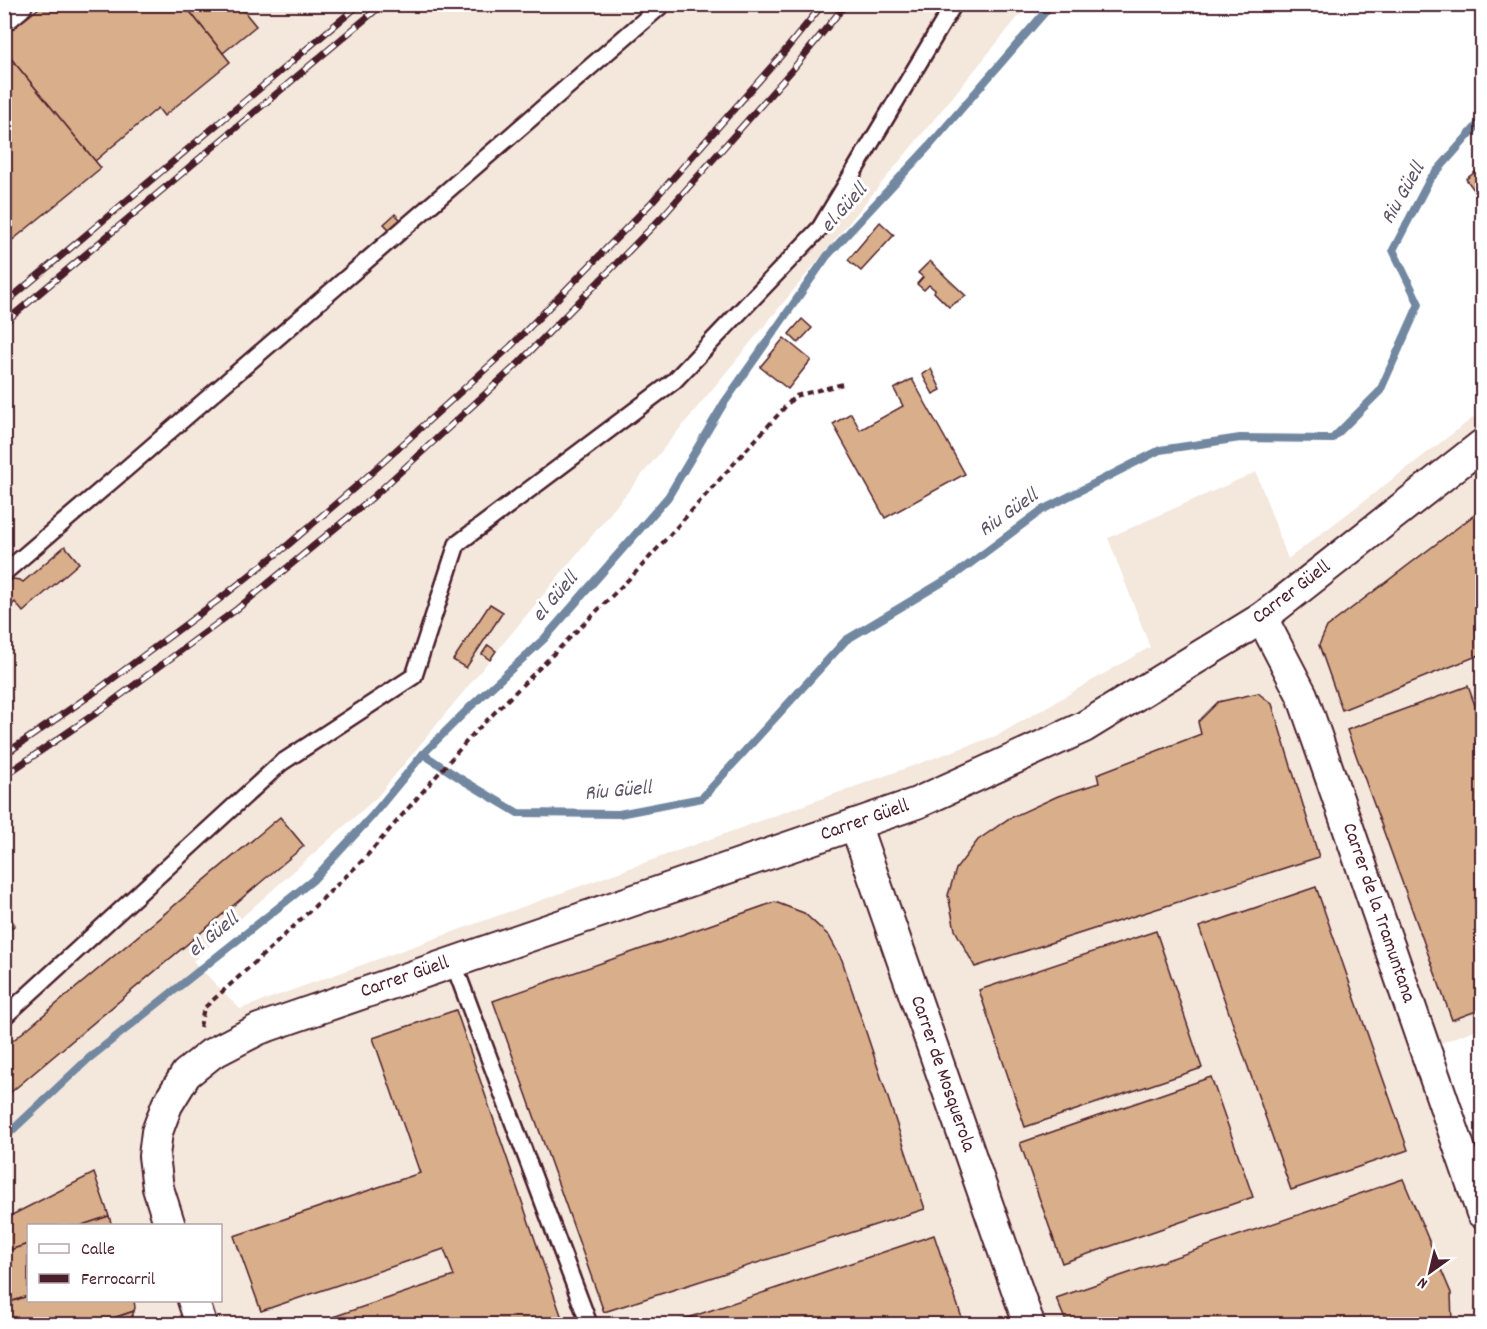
<svg xmlns="http://www.w3.org/2000/svg" width="1487" height="1329" viewBox="0 0 1487 1329" font-family="Dekko,sans-serif">
<style>
.built{fill:#f4e7dc;fill-rule:evenodd}
.lines{fill:none;stroke-linecap:round;stroke-linejoin:round}
.stream{stroke:#7287a0;stroke-width:8}
.building{fill:#d9ae8a;stroke:#4a1f2b;stroke-width:1.5}
.lane-casing{stroke:#4a1f2b;stroke-width:20}
.street-casing{stroke:#4a1f2b;stroke-width:34}
.path{stroke:#4a1f2b;stroke-width:4;stroke-dasharray:6 4.5;stroke-linecap:butt}
.lane{stroke:#fff;stroke-width:15}
.street{stroke:#fff;stroke-width:30}
.rail-casing{stroke:#4a1f2b;stroke-width:7}
.rail{stroke:#fff;stroke-width:4.5;stroke-dasharray:14;stroke-linecap:butt}
.labels{text-anchor:middle;dominant-baseline:central;stroke-width:6;stroke-linejoin:round;paint-order:stroke}
.street-label{font-size:20px;fill:#4a1f2b;stroke:#fff}
.water-label{font-size:21px;font-style:italic;fill:#5e5366;stroke:#fff}
</style>
<rect width="100%" height="100%" fill="#fff"/>
<filter id="ink" filterUnits="userSpaceOnUse"><feTurbulence type="fractalNoise" baseFrequency=".0167" numOctaves="2"/><feDisplacementMap in="SourceGraphic" scale="12" xChannelSelector="R" yChannelSelector="G"/><feConvolveMatrix kernelMatrix="1 2 1 2 8 2 1 2 1" color-interpolation-filters="sRGB"/></filter>
<g filter="url(#ink)">
<path class="built" d="M 5,5 L 1028,5 L 377,797 L 193,961 L 240,1009 L 998,735 L 1150,647 L 1108,538 L 1256,472 L 1288,559 L 1482,411 L 1482,1027 L 1426,1049 L 1482,1244 L 1482,1324 L 5,1324 ZM 28,1226 L 220,1226 L 220,1300 L 28,1300 Z"/>
<g class="lines">
<g class="stream">
<path d="M 423,754 L 461,779 L 518,813 L 619,814 L 702,798 L 846,640 L 956,574 L 1042,510 L 1160,450 L 1240,438 L 1332,439 L 1380,391 L 1419,304 L 1393,250 L 1430,179 L 1482,120"/>
<path d="M 4,1138 L 88,1059 L 313,880 L 372,816 L 423,754 L 469,708 L 544,639 L 668,497 L 724,403 L 827,256 L 931,144 L 1052,4"/>
</g>
</g>
<g class="building">
<path d="M 44,4 L 184,4 L 230,62 L 164,116 L 158,108 L 95,161 L 4,50 L 4,36 Z"/>
<path d="M 184,4 L 238,4 L 256,26 L 223,53 Z"/>
<path d="M 4,50 L 101,168 L 4,247 Z"/>
<path d="M 1482,167 L 1482,201 L 1466,179 Z"/>
<path d="M 395,214 L 403,222 L 392,232 L 384,224 Z"/>
<path d="M 880,222 L 894,235 L 861,271 L 848,260 Z"/>
<path d="M 930,261 L 947,278 L 966,296 L 949,307 L 934,292 L 935,290 L 929,285 L 924,290 L 917,284 L 923,277 L 918,273 Z"/>
<path d="M 802,319 L 812,328 L 798,343 L 789,334 Z"/>
<path d="M 784,338 L 811,360 L 788,389 L 760,367 Z"/>
<path d="M 931,369 L 941,390 L 933,394 L 922,374 Z"/>
<path d="M 912,379 L 965,474 L 885,518 L 833,424 L 851,413 L 860,430 L 903,406 L 894,389 Z"/>
<path d="M 1482,509 L 1482,654 L 1342,710 L 1319,645 L 1327,627 Z"/>
<path d="M 65,546 L 79,563 L 23,612 L 15,602 L 11,606 L 4,599 L 4,584 L 13,579 L 20,580 L 23,582 Z"/>
<path d="M 490,604 L 503,612 L 466,668 L 453,660 Z"/>
<path d="M 488,645 L 496,651 L 490,660 L 482,654 Z"/>
<path d="M 1468,686 L 1482,725 L 1482,1009 L 1452,1020 L 1347,730 Z"/>
<path d="M 1258,693 L 1272,704 L 1319,857 L 975,967 L 955,930 L 948,895 L 956,869 L 978,840 L 1008,819 L 1058,796 L 1099,783 L 1097,774 L 1201,734 L 1198,722 L 1218,702 Z"/>
<path d="M 280,817 L 304,846 L 4,1098 L 4,1048 Z"/>
<path d="M 1316,887 L 1408,1150 L 1291,1190 L 1199,927 Z"/>
<path d="M 775,902 L 804,913 L 829,936 L 842,960 L 925,1209 L 604,1312 L 493,1001 Z"/>
<path d="M 9,916 L 15,925 L 4,934 L 4,920 Z"/>
<path d="M 1156,931 L 1202,1068 L 1025,1127 L 979,990 Z"/>
<path d="M 456,1010 L 564,1324 L 312,1324 L 454,1276 L 444,1249 L 261,1311 L 234,1236 L 420,1173 L 373,1038 Z"/>
<path d="M 1211,1077 L 1253,1197 L 1062,1263 L 1020,1143 Z"/>
<path d="M 94,1173 L 109,1216 L 81,1226 L 28,1226 L 28,1244 L 4,1252 L 4,1219 Z"/>
<path d="M 1403,1179 L 1451,1293 L 1452,1323 L 1451,1324 L 1067,1324 L 1056,1298 Z"/>
<path d="M 109,1216 L 112,1226 L 81,1226 L 85,1224 Z"/>
<path d="M 934,1235 L 964,1324 L 670,1324 Z"/>
<path d="M 28,1244 L 28,1296 L 4,1304 L 4,1252 Z"/>
<path d="M 28,1296 L 28,1300 L 134,1300 L 135,1308 L 134,1311 L 95,1324 L 4,1324 L 4,1304 Z"/>
<path d="M 134,1311 L 129,1324 L 95,1324 L 117,1317 Z"/>
</g>
<g class="lines">
<g class="lane-casing">
<g id="lane">
<path d="M 4,573 L 127,468 L 663,4"/>
<path d="M 453,962 L 589,1324"/>
<path d="M 4,1017 L 281,763 L 414,676 L 457,544 L 674,381 L 820,228 L 954,4"/>
</g>
</g>
<g class="street-casing">
<g id="street">
<path d="M 4,15 L 17,4"/>
<path d="M 1262,618 L 1302,695 L 1482,1213"/>
<path d="M 855,824 L 1029,1324"/>
<path d="M 170,1226 L 158,1188 L 154,1156 L 157,1132 L 167,1105 L 186,1074 L 211,1054 L 259,1029 L 917,803 L 1084,727 L 1262,618 L 1482,445"/>
<path d="M 193,1300 L 201,1324"/>
</g>
</g>
<path class="path" d="M 200,1027 L 204,1008 L 272,947 L 363,860 L 473,734 L 638,570 L 795,396 L 843,384"/>
<use href="#lane" class="lane"/>
<use href="#street" class="street"/>
<g class="rail-casing">
<g id="rail">
<path d="M 4,304 L 360,4"/>
<path d="M 4,323 L 383,4"/>
<path d="M 4,755 L 92,694 L 221,598 L 289,544 L 360,483 L 511,346 L 650,204 L 780,57 L 823,4"/>
<path d="M 4,776 L 102,709 L 237,609 L 373,497 L 520,362 L 662,217 L 793,69 L 846,4"/>
</g>
</g>
<use href="#rail" class="rail"/>
</g>
</g>
<g class="labels">
<g class="street-label">
<text transform="translate(1292 593) rotate(-37)">Carrer Güell</text>
<text transform="translate(865 821) rotate(-19)">Carrer Güell</text>
<text transform="translate(1378 913) rotate(71)">Carrer de la Tramuntana</text>
<text transform="translate(405 978) rotate(-19)">Carrer Güell</text>
<text transform="translate(942 1074) rotate(71)">Carrer de Mosquerola</text>
</g>
<g class="water-label">
<text transform="translate(1404 194) rotate(-60)">Riu Güell</text>
<text transform="translate(845 209) rotate(-48)">el Güell</text>
<text transform="translate(1009 514) rotate(-35)">Riu Güell</text>
<text transform="translate(556 598) rotate(-49)">el Güell</text>
<text transform="translate(618 792) rotate(-5)">Riu Güell</text>
<text transform="translate(214 936) rotate(-39)">el Güell</text>
</g>
</g>
<rect width="1487" height="1329" fill="none" stroke="#fff" stroke-width="24"/>
<rect x="12" y="12" width="1463" height="1305" fill="none" stroke="#4a1f2b" stroke-width="2" filter="url(#ink)"/>
<rect x="27" y="1224" width="195" height="78" fill="#ffffff" stroke="#b7a5aa" stroke-width="1.5"/>
<rect x="39" y="1244" width="30" height="9" fill="#ffffff" stroke="#b7a5aa" stroke-width="1.5"/>
<text x="81" y="1254" font-size="18" fill="#4a1f2b">Calle</text>
<rect x="39" y="1274" width="30" height="9" fill="#4a1f2b" stroke="#b7a5aa" stroke-width="1.5"/>
<text x="81" y="1284" font-size="18" fill="#4a1f2b">Ferrocarril</text>
<g transform="translate(1430 1272) rotate(214)" stroke="#ffffff" stroke-width="4.5" paint-order="stroke">
<path d="M0-4.5L10 22L0 15L-10 22Z" fill="#4a1f2b"/>
<text y="-9" font-size="16" font-weight="bold" text-anchor="middle" fill="#4a1f2b">N</text>
</g>
</svg>
